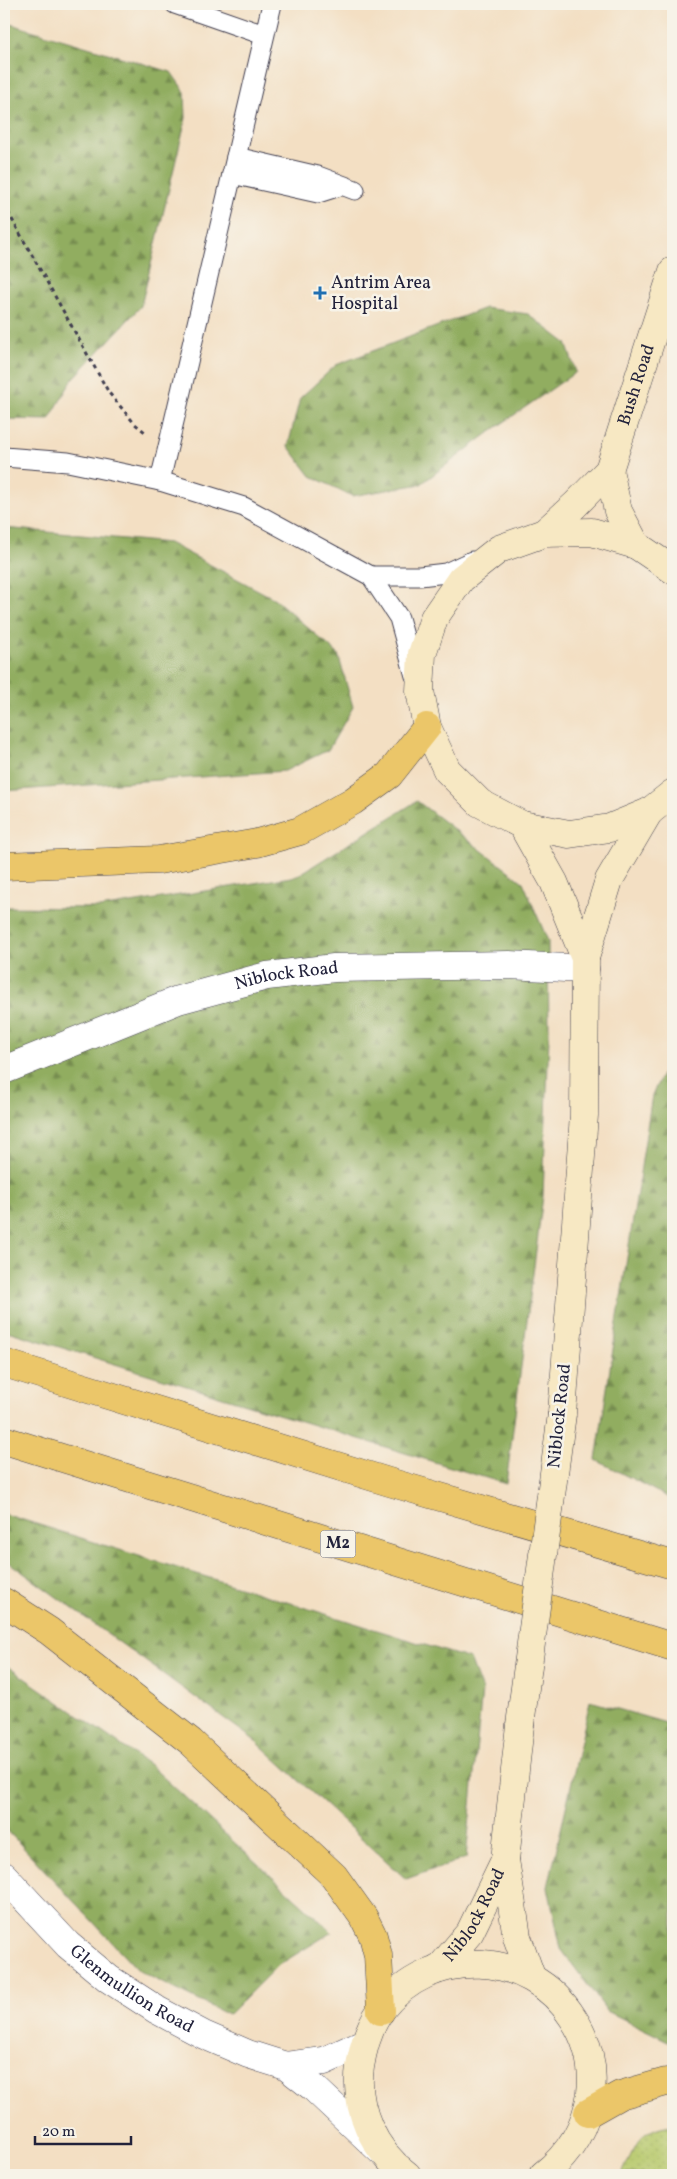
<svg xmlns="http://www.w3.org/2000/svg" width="677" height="2179" viewBox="0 0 677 2179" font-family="Vollkorn,serif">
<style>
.grass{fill:url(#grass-dots);stroke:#6c7654}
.forest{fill:url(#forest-firs);stroke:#5a684e}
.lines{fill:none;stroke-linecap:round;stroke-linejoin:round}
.lane-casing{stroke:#413e4f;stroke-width:21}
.street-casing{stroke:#413e4f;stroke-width:29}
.secondary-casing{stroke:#413e4f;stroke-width:29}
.highway-casing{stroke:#413e4f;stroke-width:29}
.path{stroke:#413e4f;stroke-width:3;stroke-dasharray:4 4;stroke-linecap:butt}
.lane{stroke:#fff;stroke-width:19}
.street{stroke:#fff;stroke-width:28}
.secondary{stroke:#f7e8c3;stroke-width:28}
.highway{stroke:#ebc669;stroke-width:28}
.secondary-bridge-casing{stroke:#413e4f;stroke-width:29;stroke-linecap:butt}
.secondary-bridge{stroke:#f7e8c3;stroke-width:28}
.poi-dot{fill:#1f6fb2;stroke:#f7f3e8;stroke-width:2}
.labels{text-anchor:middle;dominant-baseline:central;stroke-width:5;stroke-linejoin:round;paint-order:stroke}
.shield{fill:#f7f3e8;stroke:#62616f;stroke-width:1}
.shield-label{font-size:16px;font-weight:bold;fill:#22223b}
.poi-label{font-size:18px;fill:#22223b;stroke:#f7f3e8;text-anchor:start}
.street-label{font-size:18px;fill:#22223b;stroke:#f7f3e8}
</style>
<defs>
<pattern id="grass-dots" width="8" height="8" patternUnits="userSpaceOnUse" patternTransform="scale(1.25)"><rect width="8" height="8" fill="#b7c96c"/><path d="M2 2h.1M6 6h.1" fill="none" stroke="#9dac5e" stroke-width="1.8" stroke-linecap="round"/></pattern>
<pattern id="forest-firs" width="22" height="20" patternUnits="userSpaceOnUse" patternTransform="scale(1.25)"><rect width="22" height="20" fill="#91ad60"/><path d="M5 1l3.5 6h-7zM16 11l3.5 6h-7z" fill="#768c50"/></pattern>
</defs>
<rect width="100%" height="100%" fill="#f7f3e8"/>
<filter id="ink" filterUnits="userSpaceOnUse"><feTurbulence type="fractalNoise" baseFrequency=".02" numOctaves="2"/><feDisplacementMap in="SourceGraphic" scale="10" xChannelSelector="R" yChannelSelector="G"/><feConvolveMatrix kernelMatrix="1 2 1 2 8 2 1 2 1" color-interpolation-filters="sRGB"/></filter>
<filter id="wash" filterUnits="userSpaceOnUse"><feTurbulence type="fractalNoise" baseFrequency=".0096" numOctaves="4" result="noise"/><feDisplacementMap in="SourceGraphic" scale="20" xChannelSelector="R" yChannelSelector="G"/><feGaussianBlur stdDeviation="1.12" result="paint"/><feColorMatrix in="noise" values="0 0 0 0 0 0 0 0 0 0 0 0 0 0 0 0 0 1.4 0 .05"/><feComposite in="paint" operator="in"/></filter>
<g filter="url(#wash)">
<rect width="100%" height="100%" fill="#f3dfc3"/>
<path class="grass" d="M 673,2125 L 673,2174 L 622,2174 C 635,2147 639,2128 673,2125 Z"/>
<g class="forest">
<path d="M 4,22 L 171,72 L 185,92 L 186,118 L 141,306 L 72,380 L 49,420 L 4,419 Z"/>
<path d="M 485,308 L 528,314 L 566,343 L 576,372 L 494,429 L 421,484 L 352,496 L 311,476 L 288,446 L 300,398 L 336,365 Z"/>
<path d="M 4,528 L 169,543 L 275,599 L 338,654 L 353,707 L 328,750 L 285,771 L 4,791 Z"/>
<path d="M 417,801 L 523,882 L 548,941 L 549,1036 L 543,1196 L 506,1484 L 4,1330 L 4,907 L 100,908 L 297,876 Z"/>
<path d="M 673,1052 L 673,1500 L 596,1460 L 652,1095 Z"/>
<path d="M 4,1514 L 470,1659 L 482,1690 L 466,1858 L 406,1879 L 257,1742 L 7,1561 L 4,1551 Z"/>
<path d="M 4,1664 L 151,1766 L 332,1932 L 277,1966 L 228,2015 L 139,1971 L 4,1827 Z"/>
<path d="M 590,1701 L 673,1725 L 673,2041 L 668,2041 L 607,2011 L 561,1949 L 548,1887 Z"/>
</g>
</g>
<g filter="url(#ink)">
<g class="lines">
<g class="lane-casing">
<g id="lane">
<path d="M 175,4 L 264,35"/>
<path d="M 236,157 L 318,176 L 355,190"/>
<path d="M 232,174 L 318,193 L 340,186"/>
<path d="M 4,457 L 68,462 L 160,481 L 244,507 L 371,576 L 399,618 L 415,676"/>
<path d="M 160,481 L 272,4"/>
<path d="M 371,576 L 420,576 L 446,573 L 472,561"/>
</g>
</g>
<g class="street-casing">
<g id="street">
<path id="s1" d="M 4,1070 L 178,1000 L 267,976 L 334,968 L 509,965 L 585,969"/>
<path id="s2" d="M 4,1876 L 68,1945 L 109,1979 L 157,2010 L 204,2035 L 248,2054 L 286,2066 L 314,2088 L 381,2151"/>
<path d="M 286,2066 L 324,2061 L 364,2043"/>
</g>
</g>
<g class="secondary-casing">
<g id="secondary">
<path d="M 609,470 L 618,511 L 636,545"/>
<path id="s3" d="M 544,533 L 575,505 L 609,470 L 673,271"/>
<path d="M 673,570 L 636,545 L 592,532 L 544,533 L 499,549 L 461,579 L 434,618 L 422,654 L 420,691 L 427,727 L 447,770 L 480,803 L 522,825 L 569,834 L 610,828 L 649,812 L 673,793"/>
<path d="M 522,825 L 554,882 L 585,958"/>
<path d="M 562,1414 L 584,1115 L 585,958 L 609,880 L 649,812"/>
<path d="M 520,1725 L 505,1860 L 517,1937 L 531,1976"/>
<path id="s4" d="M 439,1969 L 470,1932 L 505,1860"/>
<path d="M 407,2175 C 374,2151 354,2108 360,2067 C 363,2047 369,2027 381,2010 C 431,1945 530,1949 573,2018 C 588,2041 594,2066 591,2093 C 586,2128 570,2154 543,2175"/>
</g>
</g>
<g class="highway-casing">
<g id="highway">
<path d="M 4,866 L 159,860 L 257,843 L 300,831 L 353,801 L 389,775 L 427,727"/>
<path d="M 4,1363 L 389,1482 L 673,1565"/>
<path d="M 4,1440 L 673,1647"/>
<path d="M 4,1602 L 49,1631 L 191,1742 L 334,1876 L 364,1918 L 373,1936 L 378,1955 L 381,2011"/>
<path d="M 588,2113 L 620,2095 L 666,2082 L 673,2082"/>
</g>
</g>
<path class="path" d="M 4,205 L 109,393 L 135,424 L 145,432"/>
<use href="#lane" class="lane"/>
<use href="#street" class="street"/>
<use href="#secondary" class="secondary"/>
<use href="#highway" class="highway"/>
<g class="secondary-bridge-casing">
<path id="secondary-bridge" d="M 520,1725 L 562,1414"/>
</g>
<use href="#secondary-bridge" class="secondary-bridge"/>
</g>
</g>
<path class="poi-dot" d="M317.5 285.5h5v5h5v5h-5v5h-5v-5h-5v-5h5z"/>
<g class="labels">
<rect class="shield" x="320.5" y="1530.5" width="35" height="27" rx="4"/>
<g class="shield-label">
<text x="338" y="1544">M2</text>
</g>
<g class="poi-label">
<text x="331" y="283">Antrim Area<tspan x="331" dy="21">Hospital</tspan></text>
</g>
<g class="street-label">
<text stroke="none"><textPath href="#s3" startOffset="180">Bush Road</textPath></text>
<text stroke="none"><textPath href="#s1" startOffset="299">Niblock Road</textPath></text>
<text transform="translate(560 1416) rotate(-84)">Niblock Road</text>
<text stroke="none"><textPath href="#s4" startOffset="65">Niblock Road</textPath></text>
<text stroke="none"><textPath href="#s2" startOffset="172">Glenmullion Road</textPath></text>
</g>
</g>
<rect width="677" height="2179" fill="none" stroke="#f7f3e8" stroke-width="20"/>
<path d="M35 2136v8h96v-8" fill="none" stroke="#22223b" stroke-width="2.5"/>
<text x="42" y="2136" font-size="15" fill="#22223b" stroke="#f7f3e8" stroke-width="4" paint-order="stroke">20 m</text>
</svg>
